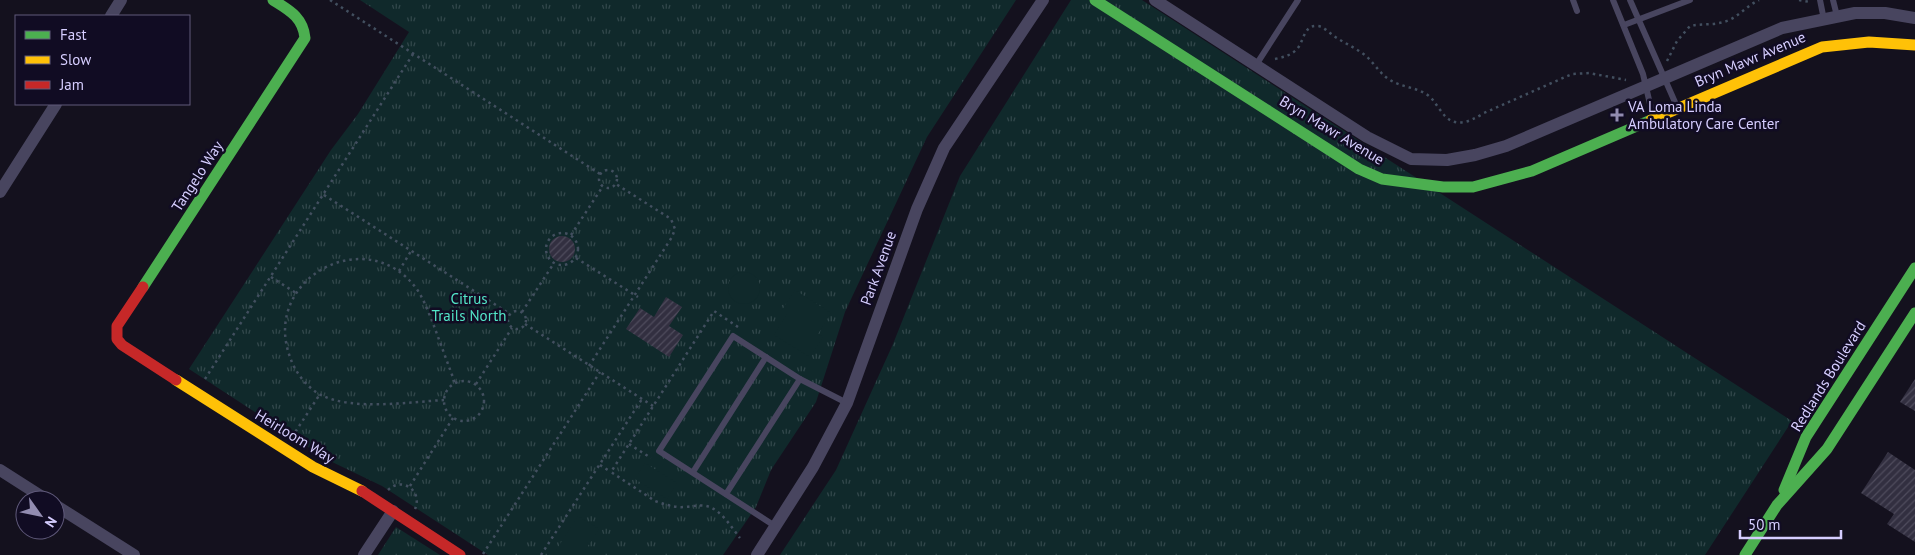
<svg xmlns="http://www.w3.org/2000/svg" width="1915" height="555" viewBox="0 0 1915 555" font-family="'PT Sans',sans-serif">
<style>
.grass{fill:url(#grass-tufts)}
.garden{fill:#10292b}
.building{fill:url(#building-hatch)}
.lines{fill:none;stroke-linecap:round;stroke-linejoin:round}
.path{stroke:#424f5f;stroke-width:2.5;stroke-dasharray:2.5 4;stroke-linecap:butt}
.lane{stroke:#48455f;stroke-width:6}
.street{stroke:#48455f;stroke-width:12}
.fast{stroke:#4caf50;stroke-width:11}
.slow{stroke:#ffc107;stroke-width:11}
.jam{stroke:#c62828;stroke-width:11}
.poi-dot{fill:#928cb0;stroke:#110c23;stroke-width:2}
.labels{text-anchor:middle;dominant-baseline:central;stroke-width:5;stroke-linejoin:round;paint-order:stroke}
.street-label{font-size:15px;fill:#d6ceff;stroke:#110c23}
.poi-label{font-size:15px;fill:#d6ceff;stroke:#110c23;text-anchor:start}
.park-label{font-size:15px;fill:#53e6c8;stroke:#110c23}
</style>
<defs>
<pattern id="grass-tufts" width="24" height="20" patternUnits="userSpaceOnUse" patternTransform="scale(1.25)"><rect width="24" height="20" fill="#10292b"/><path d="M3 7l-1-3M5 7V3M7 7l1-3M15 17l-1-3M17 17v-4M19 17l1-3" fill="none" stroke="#32474b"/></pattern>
<pattern id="building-hatch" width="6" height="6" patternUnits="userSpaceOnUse" patternTransform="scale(1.25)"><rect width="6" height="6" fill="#322f40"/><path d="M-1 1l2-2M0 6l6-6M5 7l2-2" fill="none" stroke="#4f4c5d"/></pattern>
</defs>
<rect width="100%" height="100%" fill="#14111e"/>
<g class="grass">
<path d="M 360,0 L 1016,0 L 927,137 L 845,312 L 816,402 L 771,470 L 756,507 L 723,555 L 488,555 L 382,486 L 328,460 L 189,369 L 331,150 L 358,114 L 409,32 Z"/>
<path d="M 1071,0 L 1142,0 L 1792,421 L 1705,555 L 780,555 L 836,470 L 893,344 L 960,176 Z"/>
<path d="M 396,527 L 440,555 L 378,555 Z"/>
</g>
<g class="garden">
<circle cx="744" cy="288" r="16"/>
<path d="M 795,290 L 831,313 L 818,334 L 823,337 L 810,357 L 774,335 L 787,314 L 782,310 Z"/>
<path d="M 645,463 L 677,483 L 667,499 L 635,479 Z"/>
<path d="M 578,516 L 599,529 L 582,555 L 553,555 Z"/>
</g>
<g class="building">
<circle cx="562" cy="249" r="13"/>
<path d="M 666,297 L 682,307 L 669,326 L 683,335 L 669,357 L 626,329 L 640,308 L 654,317 Z"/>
<path d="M 1915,379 L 1915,411 L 1900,402 Z"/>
<path d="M 1888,452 L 1915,470 L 1915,542 L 1887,524 L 1894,514 L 1861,493 Z"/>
</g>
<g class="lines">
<g class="path">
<path d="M 330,0 L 600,174"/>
<path d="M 1799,0 L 1810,2"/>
<path d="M 1275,59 C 1283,57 1290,56 1296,50 C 1304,43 1303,25 1317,26 C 1322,26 1326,30 1330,33 C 1341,42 1355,47 1366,56 C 1375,64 1380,74 1390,80 C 1401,87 1415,87 1426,94 C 1433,98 1436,105 1441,111 C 1453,129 1468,123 1484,113 L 1572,74 L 1589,73 L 1626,80"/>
<path d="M 1667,61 L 1677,41 L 1690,26 C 1703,23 1716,26 1729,20 C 1740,15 1748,5 1759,0"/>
<circle cx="608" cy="179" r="9"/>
<path d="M 324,195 L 510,314"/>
<circle cx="562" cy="249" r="16"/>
<path d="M 571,235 L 603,186"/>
<path d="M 576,258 L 638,297"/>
<path d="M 399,271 L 411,251"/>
<path d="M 271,277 L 296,293"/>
<circle cx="517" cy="320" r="9"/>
<path d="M 522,312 L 554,263"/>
<path d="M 525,324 L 653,406"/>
<path d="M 738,327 L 714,311 L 611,472 L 655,501 C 663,504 670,506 678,507 C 687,508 697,504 706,506 C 721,509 731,527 740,538"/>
<path d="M 589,366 L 672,237 L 675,229 L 671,219 L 616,184"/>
<path d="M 205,379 L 413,54"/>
<circle cx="464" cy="401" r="20"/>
<path d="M 476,384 L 512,328"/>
<path d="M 444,400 C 408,402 353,411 321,395 C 306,387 295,372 290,357 C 261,279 366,222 416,288 C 424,299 429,314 434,326 C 441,345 448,364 455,383"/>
<path d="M 292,437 L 320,394"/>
<path d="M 629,444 L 651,458"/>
<path d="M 600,465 L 611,472"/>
<path d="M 410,486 L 453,418"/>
<path d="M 388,490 C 402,476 423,491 415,509"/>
<path d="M 483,554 L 600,372"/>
<path d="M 541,555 L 642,399"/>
</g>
<g class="lane">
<path d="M 1573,0 L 1577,11"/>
<path d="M 1613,0 L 1643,74 L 1653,117"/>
<path d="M 1630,0 L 1678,109"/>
<path d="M 1820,0 L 1824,20"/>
<path d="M 1833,0 L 1837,16"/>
<path d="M 1624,25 L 1690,0"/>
<path d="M 1256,65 L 1298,0"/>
<path d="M 693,472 L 766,357"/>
<path d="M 726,494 L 800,379"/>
<path d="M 775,526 L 659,451 L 733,336 L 800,379 L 847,403"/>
</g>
<g class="street">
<path d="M 1155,0 L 1367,137 L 1411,159 L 1447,160 L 1475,155 L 1506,146 L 1782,28 L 1855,13 L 1885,13 L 1915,18"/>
<path d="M 111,16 L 121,0"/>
<path d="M 0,192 L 56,104"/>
<path d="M 0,470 L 47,500"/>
<path d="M 55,505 L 134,555"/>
<path d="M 364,555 L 393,511"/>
<path d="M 757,555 L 813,467 L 847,403 L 917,209 L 944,148 L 1043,0"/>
</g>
<g class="fast">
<path d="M 1095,0 L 1359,169 L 1382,179 L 1443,187 L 1473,187 L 1532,171 L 1651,120"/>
<path d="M 143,287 L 305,38 C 303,17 289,10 273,0"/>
<path d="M 1784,490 L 1806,437 L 1915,268"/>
<path d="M 1745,555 L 1777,505 L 1827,449 L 1915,313"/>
</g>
<g class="slow">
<path d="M 1651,120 L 1822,47 L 1869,42 L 1915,45"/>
<path d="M 176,380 L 313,467 L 362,491"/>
</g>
<g class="jam">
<path d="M 143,287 L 117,326 L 117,339 L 122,345 L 176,380"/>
<path d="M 362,491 L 460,555"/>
</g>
</g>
<path class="poi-dot" d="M1614.5 107.5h5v5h5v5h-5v5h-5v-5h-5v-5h5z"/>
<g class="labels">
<g class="street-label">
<text transform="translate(1750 59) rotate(-23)">Bryn Mawr Avenue</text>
<text transform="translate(1332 130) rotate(31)">Bryn Mawr Avenue</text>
<text transform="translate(197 176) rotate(-57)">Tangelo Way</text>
<text transform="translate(878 268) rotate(-70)">Park Avenue</text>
<text transform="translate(1828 376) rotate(-58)">Redlands Boulevard</text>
<text transform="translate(295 436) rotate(31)">Heirloom Way</text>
</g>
<g class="poi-label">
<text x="1628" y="106">VA Loma Linda<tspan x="1628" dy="17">Ambulatory Care Center</tspan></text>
</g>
<g class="park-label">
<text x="469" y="298">Citrus<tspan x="469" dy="17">Trails North</tspan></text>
</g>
</g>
<rect x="15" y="15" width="175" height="90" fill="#110c23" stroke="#605a7b"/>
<rect x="25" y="31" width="25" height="8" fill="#4caf50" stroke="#605a7b"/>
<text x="60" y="40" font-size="15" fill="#d6ceff">Fast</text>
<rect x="25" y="56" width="25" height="8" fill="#ffc107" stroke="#605a7b"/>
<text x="60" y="65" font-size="15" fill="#d6ceff">Slow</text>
<rect x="25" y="81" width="25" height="8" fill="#c62828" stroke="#605a7b"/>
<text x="60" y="90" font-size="15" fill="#d6ceff">Jam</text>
<g transform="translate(40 515) rotate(123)"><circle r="24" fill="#110c23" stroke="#605a7b"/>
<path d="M0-4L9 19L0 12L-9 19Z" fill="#928cb0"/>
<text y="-8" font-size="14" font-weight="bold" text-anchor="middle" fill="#d6ceff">N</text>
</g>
<path d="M1740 530v8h101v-8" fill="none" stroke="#d6ceff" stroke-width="2.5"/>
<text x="1748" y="530" font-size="15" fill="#d6ceff" stroke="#110c23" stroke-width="4" paint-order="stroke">50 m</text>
</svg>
